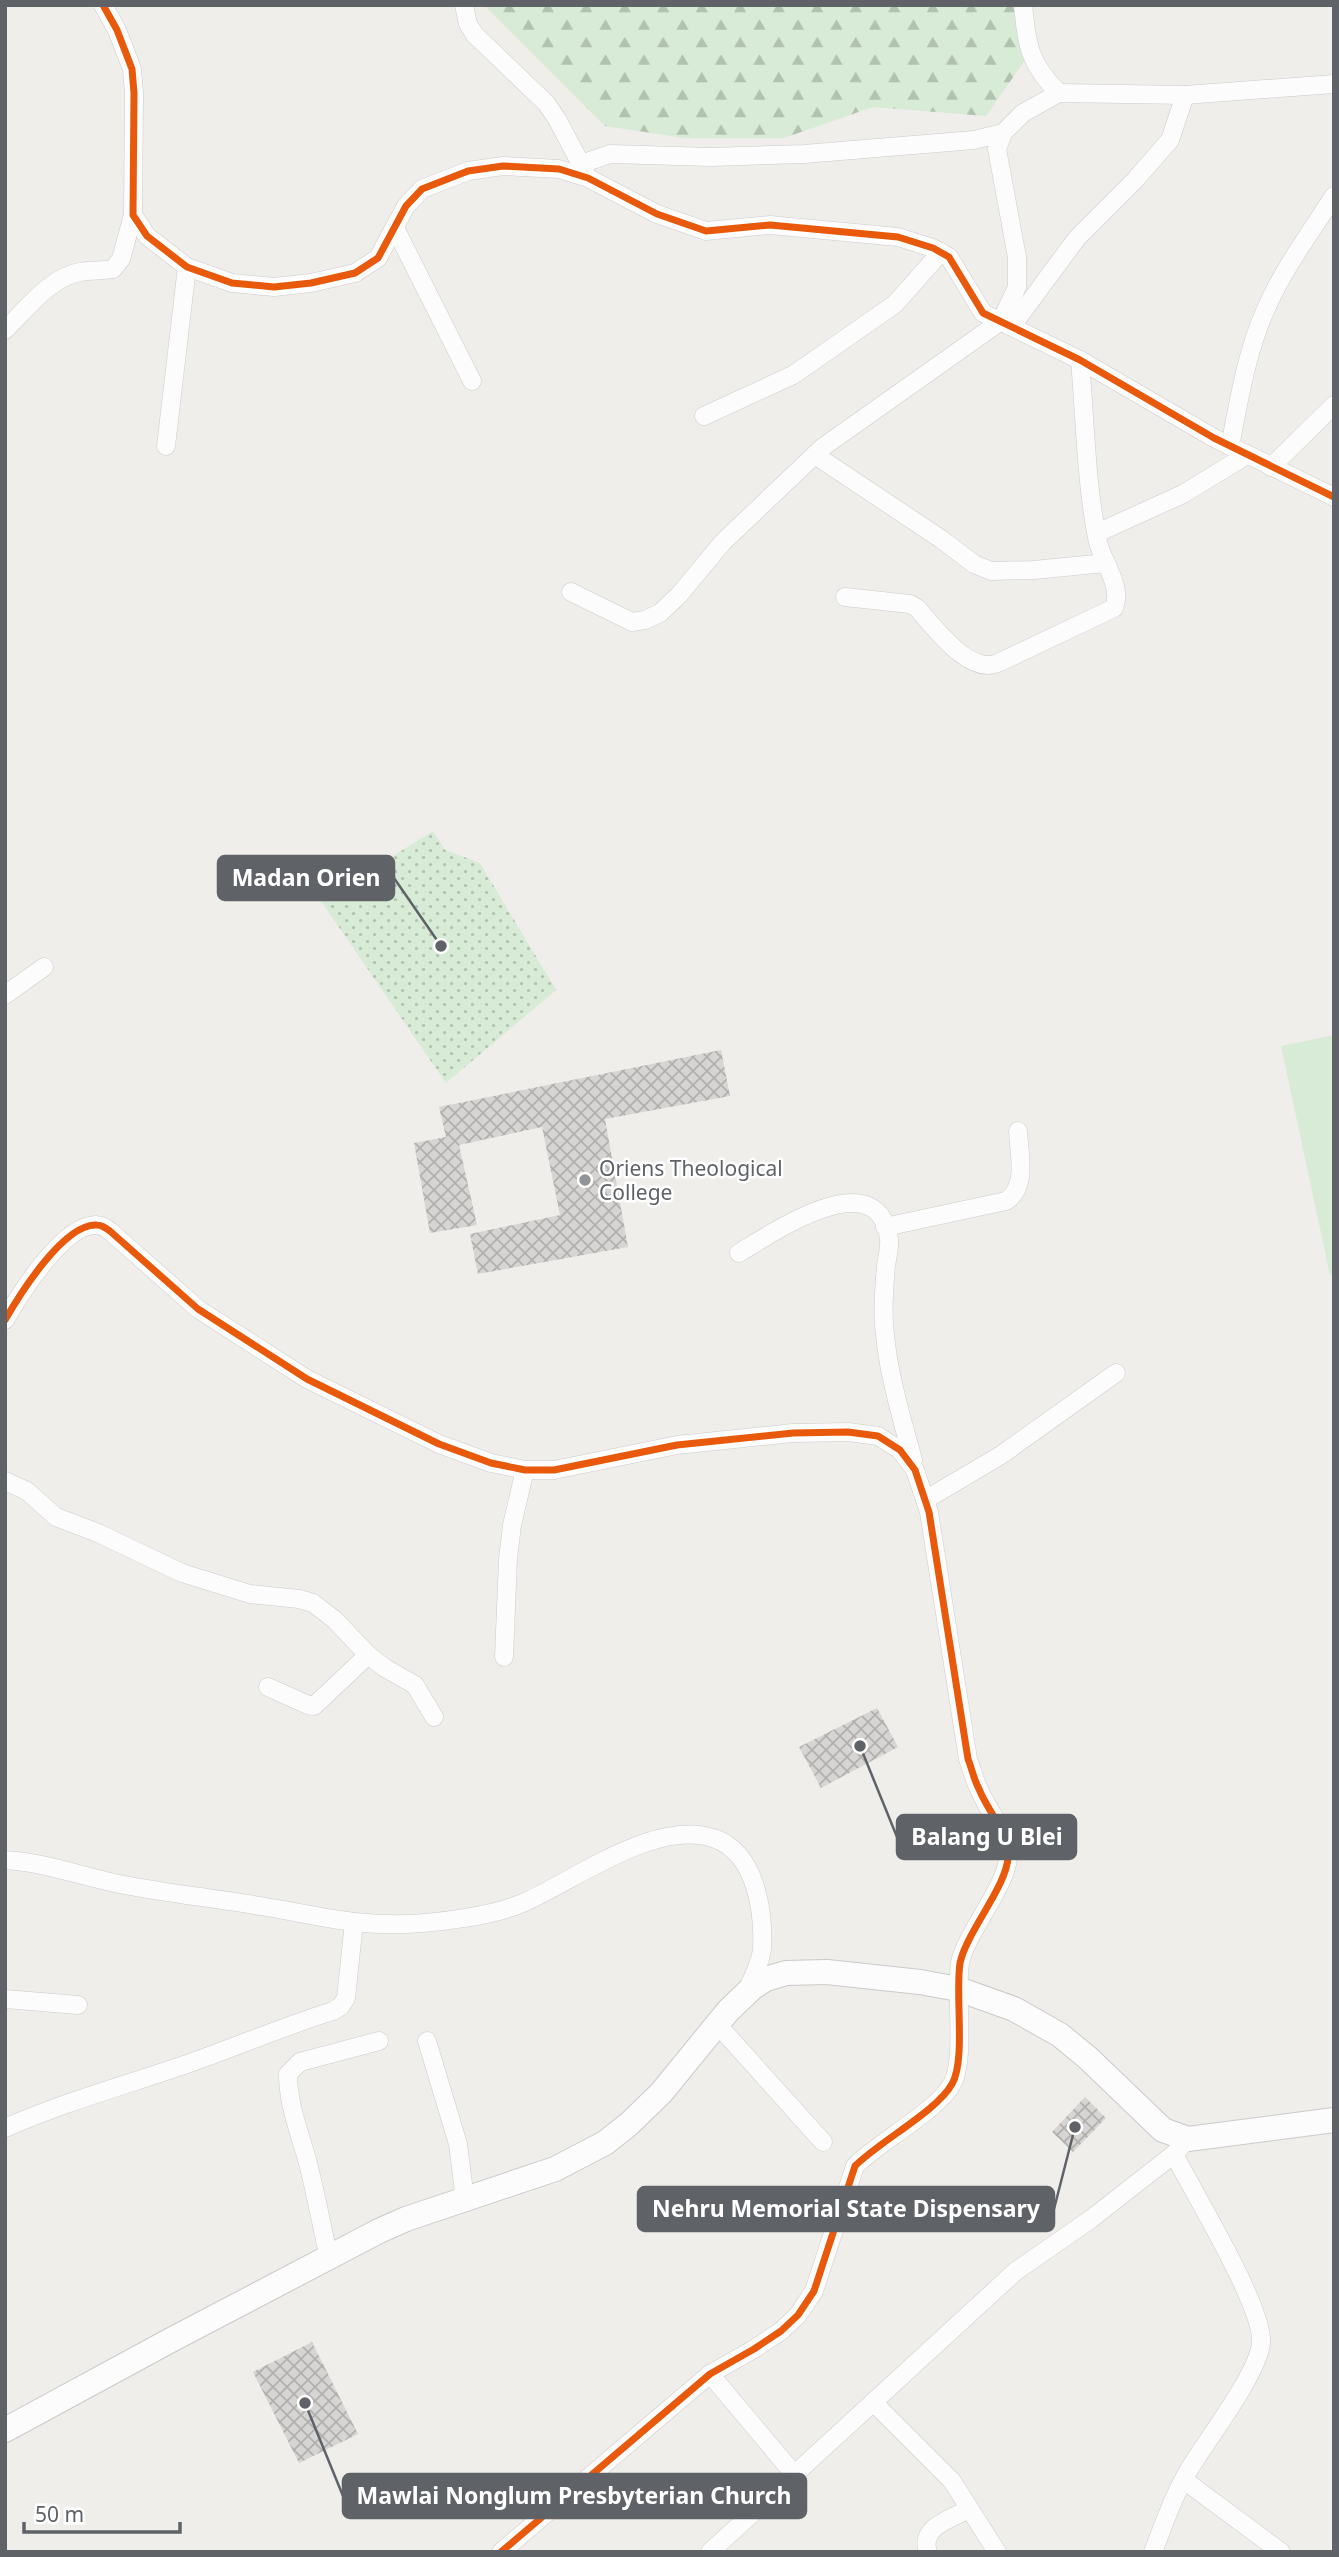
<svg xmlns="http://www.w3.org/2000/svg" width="1339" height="2557" viewBox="0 0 1339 2557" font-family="'Noto Sans',sans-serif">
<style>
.grass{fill:#d8ebd6}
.forest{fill:url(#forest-firs)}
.park{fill:url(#park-dots)}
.building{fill:url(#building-cross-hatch)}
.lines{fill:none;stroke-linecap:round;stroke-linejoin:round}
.street-casing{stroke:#cbcccc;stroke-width:19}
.secondary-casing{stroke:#cacacb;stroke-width:26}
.street{stroke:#fdfcfc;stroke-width:18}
.secondary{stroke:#fdfcfc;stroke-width:24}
.cycleway-casing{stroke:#fff;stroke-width:11}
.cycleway{stroke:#e8590c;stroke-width:7}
.poi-dot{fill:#919496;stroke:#fff;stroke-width:2.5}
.labels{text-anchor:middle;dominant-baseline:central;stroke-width:5;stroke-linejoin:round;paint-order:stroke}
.poi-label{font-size:21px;fill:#5f6368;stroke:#fff;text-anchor:start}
.leader{fill:none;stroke:#5f6368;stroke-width:2.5}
.callout-dot{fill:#5f6368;stroke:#fff;stroke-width:2.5}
.callout{fill:#5f6368;stroke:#5f6368;stroke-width:2.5}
.callout-label{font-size:23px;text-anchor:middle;font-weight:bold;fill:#fff}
</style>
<defs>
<pattern id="forest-firs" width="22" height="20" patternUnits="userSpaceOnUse" patternTransform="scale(1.75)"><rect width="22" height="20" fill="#d8ebd6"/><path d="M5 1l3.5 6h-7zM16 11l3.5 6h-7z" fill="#b2c2b1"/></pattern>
<pattern id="park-dots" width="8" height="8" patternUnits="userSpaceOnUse" patternTransform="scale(1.75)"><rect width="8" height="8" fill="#d8ebd6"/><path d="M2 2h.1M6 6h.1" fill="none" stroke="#b2c2b1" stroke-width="1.8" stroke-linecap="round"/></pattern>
<pattern id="building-cross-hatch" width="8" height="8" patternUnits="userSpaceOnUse" patternTransform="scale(1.75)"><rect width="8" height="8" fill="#d6d5d3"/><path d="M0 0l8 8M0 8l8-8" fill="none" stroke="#b1b0af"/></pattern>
</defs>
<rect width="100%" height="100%" fill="#efeeea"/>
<path class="grass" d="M 1334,1035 L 1334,1274 L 1330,1275 L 1281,1046 Z"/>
<path class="forest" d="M 484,5 L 1026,5 L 1030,53 L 986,116 L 873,107 L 784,138 L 684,138 L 605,126 Z"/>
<path class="park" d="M 433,831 L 445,850 L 480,863 L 556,990 L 446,1083 L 321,901 Z"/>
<g class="building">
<path d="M 721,1050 L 730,1096 L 605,1119 L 628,1247 L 478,1274 L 470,1234 L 560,1215 L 542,1127 L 459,1145 L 477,1225 L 430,1233 L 414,1143 L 446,1137 L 439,1107 Z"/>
<path d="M 877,1708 L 898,1747 L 821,1788 L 799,1747 Z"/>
<path d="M 1085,2097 L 1106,2118 L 1073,2152 L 1052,2132 Z"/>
<path d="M 312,2342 L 358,2434 L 299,2463 L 253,2372 Z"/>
</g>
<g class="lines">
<g class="street-casing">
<g id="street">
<path d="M 103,5 L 117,30 L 132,69 L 134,93 L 133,215 L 147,236 L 187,267 L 232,283 L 274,287 L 311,283 L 355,273 L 378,258 L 406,206 L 422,189 L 468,171 L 503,166 L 559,169 L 588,178 L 657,214 L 706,231 L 770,225 L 898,237 L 933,248 L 949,257 L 983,313 L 1080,360 L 1214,438 L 1334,497"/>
<path d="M 464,5 L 468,24 L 475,35 L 546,103 L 557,119 L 585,172"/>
<path d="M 1023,5 C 1027,45 1029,64 1059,93"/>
<path d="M 581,164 L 610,154 L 711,157 L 804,154 L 974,140 L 1003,133"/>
<path d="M 395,228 L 472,381"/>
<path d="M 1012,326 L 1077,238 L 1135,180 L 1170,140 L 1185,95"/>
<path d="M 5,330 C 26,310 50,277 80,272 C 91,270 102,271 113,269 L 121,259 L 133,215"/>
<path d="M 704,416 L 793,375 L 819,357 L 895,304 L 941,252"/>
<path d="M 166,446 L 187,267"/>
<path d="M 1230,446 C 1239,401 1246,354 1265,311 C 1282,271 1310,233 1334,196"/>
<path d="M 815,455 L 941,539 L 974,564 L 991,571 L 1034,570 L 1106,563"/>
<path d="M 1271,467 L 1334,405"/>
<path d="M 1097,533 L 1183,494 L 1247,455"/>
<path d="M 571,592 L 632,622 L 645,620 L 660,613 L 679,595 L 723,542 L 823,447 L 1001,321 L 1017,287 L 1017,257 L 997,149 L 1003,133 L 1023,113 L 1059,93 L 1185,95 L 1334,84"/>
<path d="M 845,597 L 910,604 L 917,608 C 935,628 969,675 998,663 L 1114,608 C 1123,587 1103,563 1098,542 C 1086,486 1085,417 1080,360"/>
<path d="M 5,995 L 44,967"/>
<path d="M 885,1227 L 1006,1201 C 1028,1187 1019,1154 1018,1131"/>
<path d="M 739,1253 C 772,1233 878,1160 889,1239 C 890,1248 887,1258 886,1266 C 884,1288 882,1313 885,1335 C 889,1377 902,1419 913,1460"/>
<path d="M 5,1320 C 20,1294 64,1223 97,1225 C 103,1225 107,1229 111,1232 L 198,1309 L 307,1379 L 439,1444 L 491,1463 L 525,1470 L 554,1470 L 677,1445 L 793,1433 L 848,1432 L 878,1436 L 900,1450 L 915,1470 L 929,1512 L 968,1759 C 972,1769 974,1780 979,1789 C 987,1810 1009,1833 1008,1857 C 1007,1886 966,1933 960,1963 C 955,1995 966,2060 952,2084 C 937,2111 880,2141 855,2166 L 814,2291 L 798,2315 L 781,2331 L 754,2349 L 710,2374 L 501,2552"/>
<path d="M 5,1481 L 27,1491 L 56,1517 L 98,1533 L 182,1573 L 250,1594 L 299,1599 L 313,1603 L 335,1620 L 368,1655 L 385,1668 L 415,1685 L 434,1717"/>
<path d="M 925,1500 L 1001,1455 L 1116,1373"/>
<path d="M 504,1657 L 508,1559 L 512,1525 L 525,1470"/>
<path d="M 268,1687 L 308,1705 L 314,1706 L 368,1655"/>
<path d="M 5,1860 C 43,1862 81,1876 119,1884 C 165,1893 213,1898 260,1906 C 291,1911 322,1918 354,1922 C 389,1926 429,1924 464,1918 C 485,1915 507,1910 525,1902 C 577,1879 658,1817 716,1839 C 756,1854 764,1912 762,1949 C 761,1963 751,1980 746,1994"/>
<path d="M 5,1999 L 78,2005"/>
<path d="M 717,2024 L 823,2142"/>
<path d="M 427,2041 L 458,2144 L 465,2200"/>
<path d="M 5,2128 C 64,2102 126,2085 187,2064 C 236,2047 284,2026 333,2011 L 341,2006 L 346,1998 L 354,1922"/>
<path d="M 329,2258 C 322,2227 316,2195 308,2163 C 300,2134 288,2105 288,2074 L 300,2062 L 379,2041"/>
<path d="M 710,2374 L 794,2474"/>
<path d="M 873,2402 L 952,2481 L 997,2552"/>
<path d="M 1184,2480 L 1281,2552"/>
<path d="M 710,2552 L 1016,2271 L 1091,2219 L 1174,2154 L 1188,2139"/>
<path d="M 928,2552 C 919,2527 951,2519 969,2509"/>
<path d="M 1153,2552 C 1164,2524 1174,2494 1190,2468 C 1207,2440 1259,2372 1261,2343 C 1264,2307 1193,2192 1174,2154"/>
</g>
</g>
<g class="secondary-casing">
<path id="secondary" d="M 5,2430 L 171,2340 L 379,2231 L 406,2219 L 555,2169 L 605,2143 L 629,2124 L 661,2093 L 728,2011 L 752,1988 L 766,1979 L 786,1973 L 827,1972 L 920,1982 L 958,1989 L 1014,2009 L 1060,2035 L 1088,2058 L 1163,2130 L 1188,2139 L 1334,2120"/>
</g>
<use href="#street" class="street"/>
<use href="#secondary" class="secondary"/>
<g class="cycleway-casing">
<g id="cycleway">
<path d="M 103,5 L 117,30 L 132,69 L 134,93 L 133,215 L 147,236 L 187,267 L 232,283 L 274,287 L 311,283 L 355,273 L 378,258 L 406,206 L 422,189 L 468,171 L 503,166 L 559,169 L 588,178 L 657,214 L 706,231 L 770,225 L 898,237 L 933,248 L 949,257 L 983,313 L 1080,360 L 1214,438 L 1334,497"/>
<path d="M 5,1320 C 20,1294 64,1223 97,1225 C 103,1225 107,1229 111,1232 L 198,1309 L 307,1379 L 439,1444 L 491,1463 L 525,1470 L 554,1470 L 677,1445 L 793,1433 L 848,1432 L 878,1436 L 900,1450 L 915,1470 L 929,1512 L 968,1759 C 972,1769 974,1780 979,1789 C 987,1810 1009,1833 1008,1857 C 1007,1886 966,1933 960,1963 C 955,1995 966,2060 952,2084 C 937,2111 880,2141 855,2166 L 814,2291 L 798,2315 L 781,2331 L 754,2349 L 710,2374 L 501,2552"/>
</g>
</g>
<use href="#cycleway" class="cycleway"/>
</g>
<circle class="poi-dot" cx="585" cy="1180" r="7"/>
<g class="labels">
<g class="poi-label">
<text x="599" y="1168">Oriens Theological<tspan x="599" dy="24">College</tspan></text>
</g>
</g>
<path class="leader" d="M441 946L394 878M860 1746L897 1837M1075 2127L1054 2209M305 2403L343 2496"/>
<g class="callout-dot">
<circle cx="441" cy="946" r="7"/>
<circle cx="860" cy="1746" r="7"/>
<circle cx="1075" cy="2127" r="7"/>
<circle cx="305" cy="2403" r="7"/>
</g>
<g class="callout">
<rect x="218" y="856" width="176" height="44" rx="7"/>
<rect x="897" y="1815" width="179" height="44" rx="7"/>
<rect x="638" y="2187" width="416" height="44" rx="7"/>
<rect x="343" y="2474" width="463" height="44" rx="7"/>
</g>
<g class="callout-label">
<text x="306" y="886">Madan Orien</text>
<text x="987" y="1845">Balang U Blei</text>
<text x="846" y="2217">Nehru Memorial State Dispensary</text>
<text x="574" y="2504">Mawlai Nonglum Presbyterian Church</text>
</g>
<rect width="1339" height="2557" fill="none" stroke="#5f6368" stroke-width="14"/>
<path d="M24 2522v10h156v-10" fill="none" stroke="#5f6368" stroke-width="3.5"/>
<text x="35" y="2522" font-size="21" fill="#5f6368" stroke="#ffffff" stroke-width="5" paint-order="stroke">50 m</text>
</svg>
